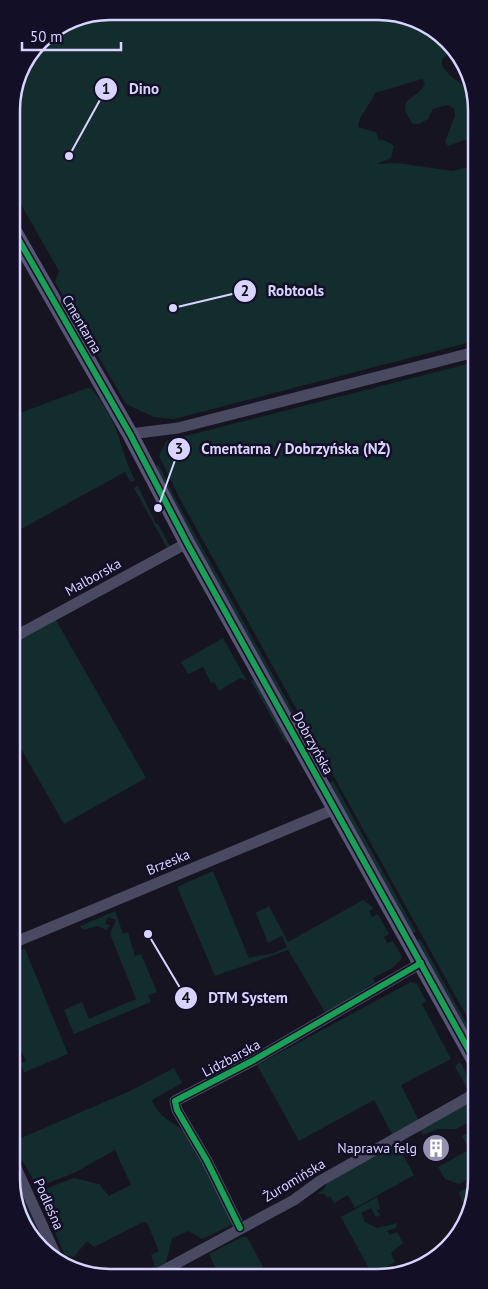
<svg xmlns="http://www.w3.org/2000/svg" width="488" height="1289" viewBox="0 0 488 1289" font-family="'PT Sans',sans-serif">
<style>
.green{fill:#132c2d}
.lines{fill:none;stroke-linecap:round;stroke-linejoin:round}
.street{stroke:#4a4962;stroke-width:11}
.secondary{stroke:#575674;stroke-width:16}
.cycleway-casing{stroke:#130f26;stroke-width:9}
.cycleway{stroke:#1a9f57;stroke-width:6}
.labels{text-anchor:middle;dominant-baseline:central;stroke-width:5;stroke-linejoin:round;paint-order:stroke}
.street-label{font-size:14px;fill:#d9d4ff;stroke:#130f26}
.poi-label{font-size:14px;fill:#d9d4ff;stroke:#130f26;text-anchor:end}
.rim{fill:none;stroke:#d9d4ff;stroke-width:2.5}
.leader{fill:none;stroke:#d9d4ff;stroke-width:2}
.callout-dot{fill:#d9d4ff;stroke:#130f26;stroke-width:2}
.mark-label{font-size:15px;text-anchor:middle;font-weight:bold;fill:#111}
.callout-label{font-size:15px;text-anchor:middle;font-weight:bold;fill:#d9d4ff;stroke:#130f26;stroke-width:5;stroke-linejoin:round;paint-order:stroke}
</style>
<rect width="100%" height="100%" fill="#161421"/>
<g class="green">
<path d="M 110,11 L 398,13 L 448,40 L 455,53 L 448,54 L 442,59 L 442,66 C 462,94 472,72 469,119 L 475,125 L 475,142 L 464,140 L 448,146 L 445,142 L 455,115 L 454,108 L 447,105 L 433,109 L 428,119 L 419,124 L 413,124 C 393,96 417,102 425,83 L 422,79 L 375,93 C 371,105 359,114 358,127 L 376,132 L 379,140 L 386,141 L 394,146 L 391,158 L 377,164 L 398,163 L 452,171 L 475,166 L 475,341 L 174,419 L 154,417 L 126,404 L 55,282 L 59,271 L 12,189 L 11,103 L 22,66 L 45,36 L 72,19 Z"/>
<path d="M 475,362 L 476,1033 L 180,499 L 159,456 L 166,441 Z"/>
<path d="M 87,388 L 92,389 C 102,402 113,419 118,435 C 123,450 127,465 135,480 L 131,482 L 125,472 L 12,534 L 12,416 Z"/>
<path d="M 159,465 L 177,502 L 328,774 L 324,776 L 154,467 Z"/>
<path d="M 138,486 L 156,524 L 158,524 L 170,546 L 167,548 L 134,488 Z"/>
<path d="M 56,620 L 146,778 L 64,824 L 12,733 L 12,656 L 21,651 L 16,641 Z"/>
<path d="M 223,638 L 247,681 L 240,678 L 219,691 L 214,682 L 211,683 L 203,667 L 188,674 L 181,662 Z"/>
<path d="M 254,680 L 289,740 L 286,743 L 251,681 Z"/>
<path d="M 333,781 L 416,932 L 412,933 L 329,783 Z"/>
<path d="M 213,871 L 249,958 L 274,953 L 287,947 L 282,936 L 268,943 L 256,913 L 269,906 L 288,942 L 363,900 L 374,908 L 369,911 L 372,917 L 378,914 L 389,934 L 384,937 L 387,943 L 393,941 L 402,957 C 397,968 383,972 373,978 L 375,982 L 326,1014 L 288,950 L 215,976 L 177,887 Z"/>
<path d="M 115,911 L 123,934 L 128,932 L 135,956 L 141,954 L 157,992 L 148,995 L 151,1002 L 74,1034 L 64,1010 L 82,1002 L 89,1019 L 136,999 L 110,934 L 116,920 L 108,917 L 105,924 L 110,925 L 107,930 L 97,926 L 84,930 L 80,926 Z"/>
<path d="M 420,939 L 476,1041 L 476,1051 L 416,941 Z"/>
<path d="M 25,949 L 68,1054 L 13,1077 L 24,1072 L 20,1063 L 26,1061 L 13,1034 L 13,953 Z"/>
<path d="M 411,982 L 417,984 L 426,1001 L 422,1004 L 451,1059 L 401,1085 L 419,1121 L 393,1136 L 374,1100 L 299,1141 L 257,1065 Z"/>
<path d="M 460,1062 L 474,1088 L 470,1094 L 455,1066 Z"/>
<path d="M 174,1068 L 182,1083 L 152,1100 C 161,1122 175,1120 186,1135 C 206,1161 219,1194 234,1224 L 202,1239 L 189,1231 L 172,1238 L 166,1263 L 145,1274 L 144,1271 L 155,1266 L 151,1255 L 159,1251 L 147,1223 L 143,1222 L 94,1247 L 87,1241 L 74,1257 L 65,1255 L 37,1192 L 74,1178 L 99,1184 L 109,1196 L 131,1185 L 115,1150 L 76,1172 L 38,1187 L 13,1145 L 13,1140 L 14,1141 L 130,1091 Z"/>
<path d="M 474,1098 L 476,1103 L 476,1118 L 456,1129 L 438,1129 L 423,1135 L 420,1128 Z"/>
<path d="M 476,1129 L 477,1174 L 459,1184 L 445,1179 L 438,1167 L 469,1150 L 462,1136 Z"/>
<path d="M 396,1142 L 414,1175 L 355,1208 L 348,1195 L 334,1203 L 330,1196 L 327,1198 L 324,1194 L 317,1194 L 324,1189 L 328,1180 Z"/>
<path d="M 477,1183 L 472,1197 L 462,1202 L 459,1192 Z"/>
<path d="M 377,1197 L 380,1209 L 377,1210 L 380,1215 L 376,1217 L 371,1208 L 361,1213 L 365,1222 L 377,1228 L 397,1223 L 396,1228 L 387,1231 L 390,1235 L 397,1232 L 403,1243 L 391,1253 L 395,1262 L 381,1270 L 384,1276 L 373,1276 L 341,1217 Z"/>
<path d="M 25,1203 L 48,1253 L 40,1249 L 17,1206 Z"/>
<path d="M 242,1237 L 247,1237 L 268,1276 L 219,1276 L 209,1254 Z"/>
</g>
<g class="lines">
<g class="street">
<path d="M 130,434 L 178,428 L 475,352"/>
<path d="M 14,637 L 187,543"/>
<path d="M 13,943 L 335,809"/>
<path d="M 13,1161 L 57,1258"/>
<path d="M 240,1228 L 207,1161 L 177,1110 L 175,1101 L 254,1060 L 421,963"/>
<path d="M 153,1276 L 294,1200 L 320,1181 L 476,1093"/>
</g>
<path class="secondary" d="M 12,228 L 130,434 L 187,543 L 476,1063"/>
<g class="cycleway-casing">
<g id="cycleway">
<path d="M 12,228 L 130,434 L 187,543 L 476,1063"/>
<path d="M 240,1228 L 207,1161 L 177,1110 L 175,1101 L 254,1060 L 421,963"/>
</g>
</g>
<use href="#cycleway" class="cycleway"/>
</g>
<defs>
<g id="building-disc" transform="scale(1.4375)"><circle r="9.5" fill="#9591b1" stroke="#130f26"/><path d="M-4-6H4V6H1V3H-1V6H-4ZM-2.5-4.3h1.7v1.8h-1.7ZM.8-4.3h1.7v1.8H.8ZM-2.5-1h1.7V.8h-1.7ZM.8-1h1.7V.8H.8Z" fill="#fff"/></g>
</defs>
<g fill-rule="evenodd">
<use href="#building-disc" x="436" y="1148"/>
</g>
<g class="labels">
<g class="street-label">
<text transform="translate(82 324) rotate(60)">Cmentarna</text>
<text transform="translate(93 577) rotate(-29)">Malborska</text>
<text transform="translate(313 743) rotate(61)">Dobrzyńska</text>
<text transform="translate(168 862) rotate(-23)">Brzeska</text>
<text transform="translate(231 1058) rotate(-28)">Lidzbarska</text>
<text transform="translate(294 1180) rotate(-31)">Żuromińska</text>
<text transform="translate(49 1204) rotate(66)">Podleśna</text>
</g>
<g class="poi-label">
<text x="417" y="1148">Naprawa felg</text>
</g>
</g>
<path d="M0 0H488V1289H0ZM110 20H378A90 90 0 0 1 468 110V1179A90 90 0 0 1 378 1269H110A90 90 0 0 1 20 1179V110A90 90 0 0 1 110 20Z" fill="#130f26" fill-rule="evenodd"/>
<path class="rim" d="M110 20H378A90 90 0 0 1 468 110V1179A90 90 0 0 1 378 1269H110A90 90 0 0 1 20 1179V110A90 90 0 0 1 110 20Z"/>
<path class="leader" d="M69 156L106 89M173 308L245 291M158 508L179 449M148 934L186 998"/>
<g class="callout-dot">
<circle cx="69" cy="156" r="5"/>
<circle cx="173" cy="308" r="5"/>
<circle cx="158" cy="508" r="5"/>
<circle cx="148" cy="934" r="5"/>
<circle cx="106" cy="89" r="12"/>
<circle cx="245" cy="291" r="12"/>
<circle cx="179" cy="449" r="12"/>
<circle cx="186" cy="998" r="12"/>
</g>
<g class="mark-label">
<text x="106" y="94">1</text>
<text x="245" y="296">2</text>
<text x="179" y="454">3</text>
<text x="186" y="1003">4</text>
</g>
<g class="callout-label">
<text x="144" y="94">Dino</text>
<text x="296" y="296">Robtools</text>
<text x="296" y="454">Cmentarna / Dobrzyńska (NŻ)</text>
<text x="248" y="1003">DTM System</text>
</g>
<path d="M22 42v8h99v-8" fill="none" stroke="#d9d4ff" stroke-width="2.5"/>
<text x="30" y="42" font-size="15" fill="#d9d4ff" stroke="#130f26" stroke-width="4" paint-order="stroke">50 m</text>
</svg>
